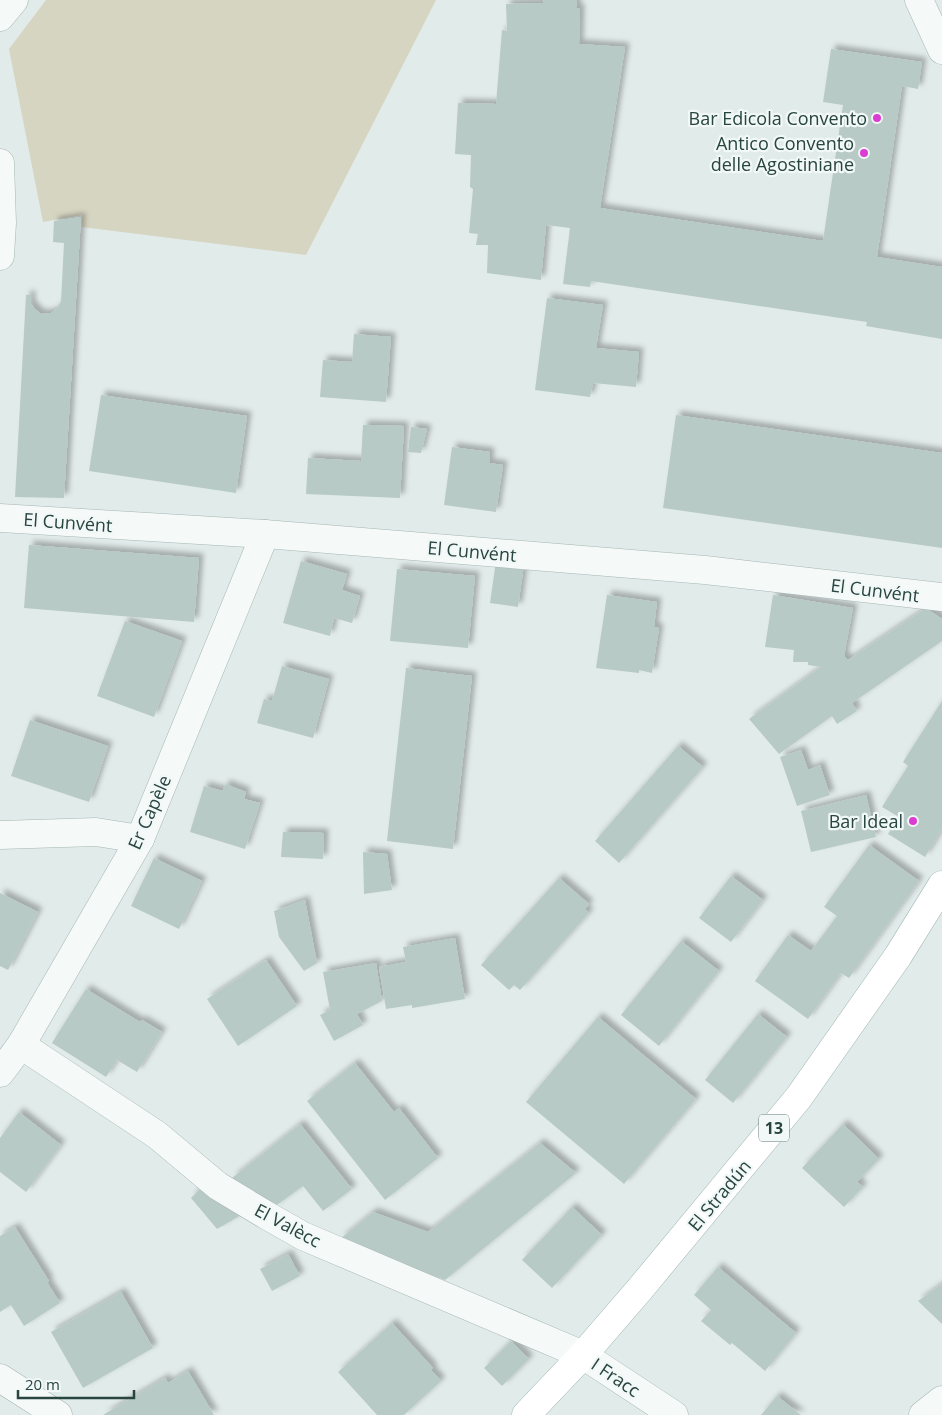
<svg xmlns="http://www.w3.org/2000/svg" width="942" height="1415" viewBox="0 0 942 1415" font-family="'Open Sans',sans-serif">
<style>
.green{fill:#d6d5c2}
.building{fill:#b8cac6;filter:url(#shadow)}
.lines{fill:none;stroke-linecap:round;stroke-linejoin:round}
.street-casing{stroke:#a6b6b4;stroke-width:29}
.primary-casing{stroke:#a0b8b4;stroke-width:29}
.street{stroke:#f5f9f8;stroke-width:28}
.primary{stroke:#fff;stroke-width:28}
.poi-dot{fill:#db3cd2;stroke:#f1f8f7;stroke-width:2}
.labels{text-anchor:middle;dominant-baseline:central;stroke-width:4.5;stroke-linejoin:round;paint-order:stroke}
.shield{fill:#f1f8f7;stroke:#647b77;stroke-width:1}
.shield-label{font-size:16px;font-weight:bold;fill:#284540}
.poi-label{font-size:18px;fill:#284540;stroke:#f1f8f7;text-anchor:end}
.street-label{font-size:18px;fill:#284540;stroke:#f1f8f7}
</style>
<defs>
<filter id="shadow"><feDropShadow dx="4.5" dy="-4.5" stdDeviation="2.5" flood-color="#0004"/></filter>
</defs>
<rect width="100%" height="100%" fill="#e1ebea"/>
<path class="green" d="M 46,0 L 436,0 L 306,255 L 82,227 L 82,215 L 43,222 L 9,49 Z"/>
<g class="building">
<path d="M 544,0 L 577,0 L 576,8 L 580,8 L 579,44 L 625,47 L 600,208 L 823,241 L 843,105 L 823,102 L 831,49 L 922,62 L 918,89 L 902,86 L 877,257 L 942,267 L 942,339 L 866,326 L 867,322 L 591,281 L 590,287 L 563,284 L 570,228 L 546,225 L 541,280 L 487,273 L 488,245 L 476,245 L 478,234 L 469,233 L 473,189 L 470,187 L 471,155 L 455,154 L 458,103 L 496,104 L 502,30 L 507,31 L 506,4 L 543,3 Z"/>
<path d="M 81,217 L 64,498 L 15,497 L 26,295 L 31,295 L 31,304 L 35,309 L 41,314 L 51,313 L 57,309 L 61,301 L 64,243 L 53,242 L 54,221 Z"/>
<path d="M 547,298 L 603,305 L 596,348 L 639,352 L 636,387 L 593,383 L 590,397 L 535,390 Z"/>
<path d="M 354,334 L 391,337 L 386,402 L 320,397 L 323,360 L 352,362 Z"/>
<path d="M 101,395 L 247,416 L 236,493 L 89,471 Z"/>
<path d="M 676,415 L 942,453 L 942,548 L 663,508 Z"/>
<path d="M 363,425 L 404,426 L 400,498 L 306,494 L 308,458 L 361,461 Z"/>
<path d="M 411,427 L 427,429 L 421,453 L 408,452 Z"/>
<path d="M 452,447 L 490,452 L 489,463 L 503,465 L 496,512 L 444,505 Z"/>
<path d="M 29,545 L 199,558 L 194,622 L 24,608 Z"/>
<path d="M 301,561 L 347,574 L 342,590 L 360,596 L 352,623 L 334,618 L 330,636 L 283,623 Z"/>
<path d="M 496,561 L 524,564 L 518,607 L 490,603 Z"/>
<path d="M 397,569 L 475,576 L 468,648 L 390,641 Z"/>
<path d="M 607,595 L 657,602 L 654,627 L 659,628 L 652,673 L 639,670 L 639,673 L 596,668 Z"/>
<path d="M 773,595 L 853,608 L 844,656 L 848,660 L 926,608 L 942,619 L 942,641 L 852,703 L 857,711 L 837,724 L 832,716 L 779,754 L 749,719 L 821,667 L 808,665 L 808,662 L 793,662 L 794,650 L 765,647 Z"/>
<path d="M 125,621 L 182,641 L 154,717 L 97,696 Z"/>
<path d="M 282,666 L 329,679 L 313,738 L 257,723 L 264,699 L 272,701 Z"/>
<path d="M 406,668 L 472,676 L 453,849 L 387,841 Z"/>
<path d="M 942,701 L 942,829 L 925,857 L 888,834 L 899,817 L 882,807 L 908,766 L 903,762 Z"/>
<path d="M 30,720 L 108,746 L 89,802 L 11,776 Z"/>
<path d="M 678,746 L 703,767 L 619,863 L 595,841 Z"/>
<path d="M 801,750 L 808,770 L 820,765 L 830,795 L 797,806 L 780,757 Z"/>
<path d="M 225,784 L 246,792 L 244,799 L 260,803 L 245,849 L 190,832 L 204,786 L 223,791 Z"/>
<path d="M 866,795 L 876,837 L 811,852 L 801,811 Z"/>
<path d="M 283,832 L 324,833 L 323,859 L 281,857 Z"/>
<path d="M 869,845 L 919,881 L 849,978 L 841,973 L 808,1019 L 755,981 L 788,935 L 811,951 L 837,916 L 824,907 Z"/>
<path d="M 363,852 L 387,854 L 392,890 L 364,894 Z"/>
<path d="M 154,858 L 202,881 L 179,929 L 131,906 Z"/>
<path d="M 731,876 L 763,900 L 731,942 L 699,918 Z"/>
<path d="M 559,878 L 589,904 L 585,909 L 589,913 L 520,990 L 514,985 L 509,990 L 481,965 Z"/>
<path d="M 0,893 L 38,912 L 8,970 L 0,966 Z"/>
<path d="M 305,900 L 317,963 L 304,971 L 279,937 L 274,911 Z"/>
<path d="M 455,938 L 465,999 L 412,1008 L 412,1005 L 386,1009 L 379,967 L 406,962 L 403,947 Z"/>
<path d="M 681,941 L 719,971 L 659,1046 L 621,1015 Z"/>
<path d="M 266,960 L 297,1006 L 238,1046 L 207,999 Z"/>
<path d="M 376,963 L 382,1001 L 357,1014 L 363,1025 L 334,1041 L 320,1015 L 330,1010 L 323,972 Z"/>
<path d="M 86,989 L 140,1022 L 142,1020 L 162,1032 L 137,1072 L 117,1060 L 106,1077 L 52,1043 Z"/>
<path d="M 758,1014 L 787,1037 L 733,1103 L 705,1080 Z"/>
<path d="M 598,1017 L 696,1099 L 624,1184 L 526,1102 Z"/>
<path d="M 355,1063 L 394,1112 L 399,1108 L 438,1158 L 385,1200 L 307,1101 Z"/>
<path d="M 19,1112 L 61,1145 L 26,1192 L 0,1172 L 0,1138 Z"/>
<path d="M 300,1124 L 352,1189 L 323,1211 L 303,1186 L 274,1207 L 232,1178 Z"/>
<path d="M 843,1124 L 879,1159 L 857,1182 L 863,1187 L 844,1207 L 802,1168 Z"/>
<path d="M 540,1143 L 576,1173 L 445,1280 L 393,1261 L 340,1239 L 373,1212 L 428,1232 Z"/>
<path d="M 203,1186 L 243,1214 L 217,1229 L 191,1198 Z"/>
<path d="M 572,1207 L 602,1235 L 552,1288 L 522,1260 Z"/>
<path d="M 15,1227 L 49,1281 L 47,1282 L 60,1303 L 24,1326 L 11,1305 L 0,1312 L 0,1236 Z"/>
<path d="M 288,1254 L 300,1276 L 272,1291 L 260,1269 Z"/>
<path d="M 718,1267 L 796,1333 L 765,1371 L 732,1343 L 730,1345 L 701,1321 L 711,1310 L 694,1295 Z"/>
<path d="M 942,1284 L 942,1324 L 918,1301 Z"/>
<path d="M 121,1292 L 153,1348 L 83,1388 L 51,1332 Z"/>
<path d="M 392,1323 L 433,1368 L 431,1370 L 441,1381 L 404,1415 L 377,1415 L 338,1372 Z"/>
<path d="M 511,1341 L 529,1359 L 502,1386 L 484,1368 Z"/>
<path d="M 188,1371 L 214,1415 L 103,1415 L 165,1378 L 168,1383 Z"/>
<path d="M 777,1396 L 801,1415 L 761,1415 Z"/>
</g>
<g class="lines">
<g class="street-casing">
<g id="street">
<path d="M 919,0 L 942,50"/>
<path d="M 0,17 L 14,0"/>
<path d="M 0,163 L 2,223 L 0,256"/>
<path d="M 0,518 L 265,534 L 705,570 L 942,597"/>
<path d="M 0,835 L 96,832 L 140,839"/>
<path d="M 21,1045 L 157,1135 L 218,1186 L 266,1215 L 303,1236 L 583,1355 L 674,1415"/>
<path d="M 0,1073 L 21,1045 L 140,839 L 265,534"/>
<path d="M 0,1378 L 58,1415"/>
<path d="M 923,1415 L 942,1400"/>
</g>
</g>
<g class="primary-casing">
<path id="primary" d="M 526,1415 L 583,1355 L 640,1289 L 799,1097 L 898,956 L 942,885"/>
</g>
<use href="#street" class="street"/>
<use href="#primary" class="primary"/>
</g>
<g class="poi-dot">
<circle cx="877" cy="118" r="5"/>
<circle cx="864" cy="153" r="5"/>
<circle cx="913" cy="821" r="5"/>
</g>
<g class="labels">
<rect class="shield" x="759" y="1114.5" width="30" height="27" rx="4"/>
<g class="shield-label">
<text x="774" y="1128">13</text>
</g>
<g class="poi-label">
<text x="867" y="118">Bar Edicola Convento</text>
<text x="854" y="143">Antico Convento<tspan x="854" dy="21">delle Agostiniane</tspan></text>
<text x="903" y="821">Bar Ideal</text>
</g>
<g class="street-label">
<text transform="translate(68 522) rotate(4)">El Cunvént</text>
<text transform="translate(472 551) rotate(5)">El Cunvént</text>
<text transform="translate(875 590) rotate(7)">El Cunvént</text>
<text transform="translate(149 812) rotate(-66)">Er Capèle</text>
<text transform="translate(719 1195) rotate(-50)">El Stradún</text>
<text transform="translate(288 1225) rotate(28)">El Valècc</text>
<text transform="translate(616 1377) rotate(34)">I Fracc</text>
</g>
</g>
<path d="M18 1390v8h116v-8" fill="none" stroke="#284540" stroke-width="2.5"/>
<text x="25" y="1390" font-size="15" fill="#284540" stroke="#f1f8f7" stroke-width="4" paint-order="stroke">20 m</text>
</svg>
